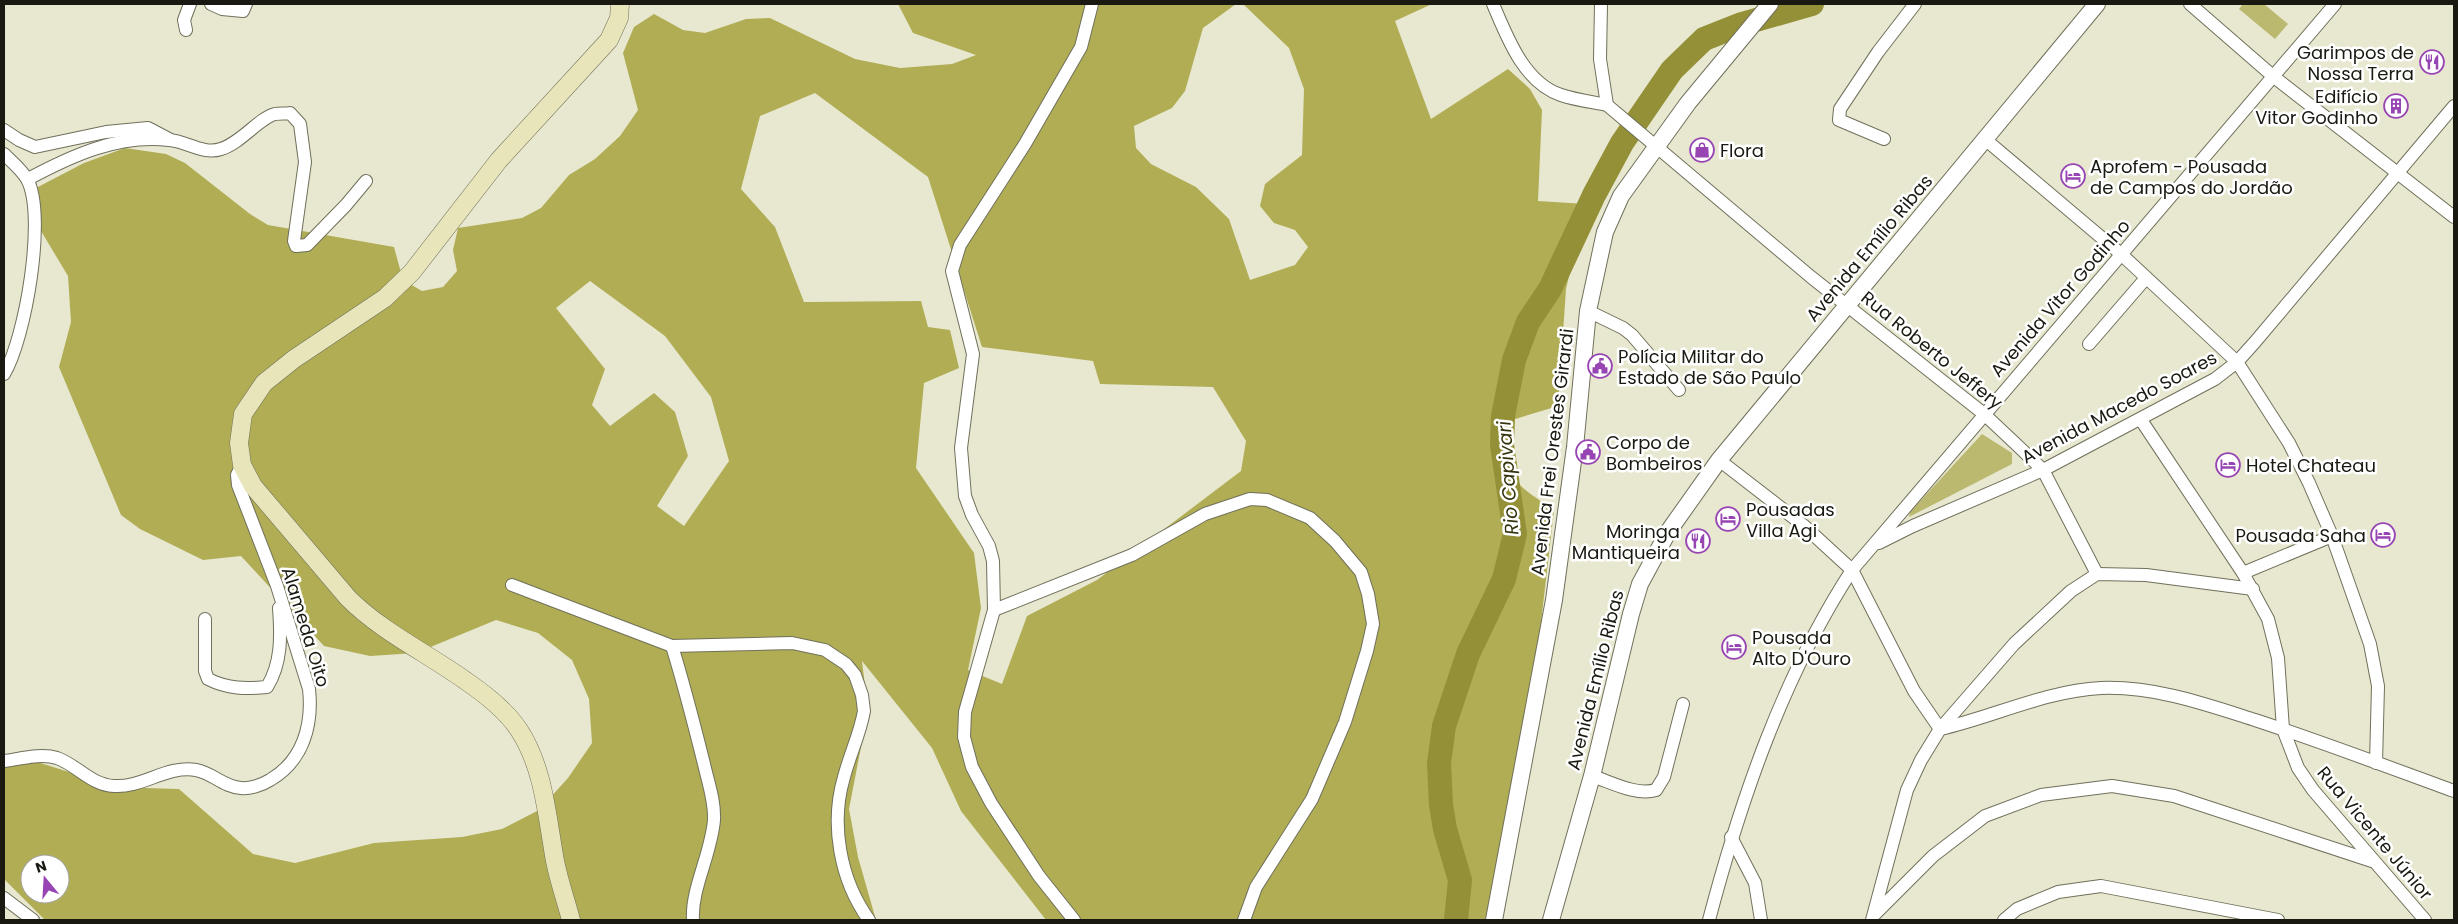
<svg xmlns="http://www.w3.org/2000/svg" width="2458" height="924" viewBox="0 0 2458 924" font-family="Poppins,sans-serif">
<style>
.green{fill:#bbb96f}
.forest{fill:#b0ad55;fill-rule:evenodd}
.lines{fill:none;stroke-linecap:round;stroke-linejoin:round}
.river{stroke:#949037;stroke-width:24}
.minor-casing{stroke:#70705b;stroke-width:14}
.tertiary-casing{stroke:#70705b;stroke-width:18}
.secondary-casing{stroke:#70705b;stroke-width:19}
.minor{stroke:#fff;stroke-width:12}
.tertiary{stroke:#fff;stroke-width:16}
.secondary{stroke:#e7e5b9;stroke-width:18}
.labels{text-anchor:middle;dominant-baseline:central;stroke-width:5;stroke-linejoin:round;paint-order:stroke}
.poi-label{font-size:18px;fill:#191911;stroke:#fff;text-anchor:start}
.street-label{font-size:18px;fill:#191911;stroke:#fff}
.water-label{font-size:19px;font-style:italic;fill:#36340d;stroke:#fff}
</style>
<rect width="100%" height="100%" fill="#e8e8d1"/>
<g class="green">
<path d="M 2243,4 L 2264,4 L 2288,24 L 2275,39 L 2239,9 Z"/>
<path d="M 1982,434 L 2012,453 L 2012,464 L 1909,517 L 1910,512 Z"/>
</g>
<path class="forest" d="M 898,4 L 1236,4 L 1203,28 L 1185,91 L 1172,108 L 1134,126 L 1136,148 L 1151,164 L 1196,187 L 1229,219 L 1250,280 L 1295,265 L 1308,247 L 1295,230 L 1274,223 L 1260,206 L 1265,184 L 1302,155 L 1304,89 L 1289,48 L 1243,4 L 1432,4 L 1395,21 L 1431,119 L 1508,69 L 1530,89 L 1542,110 L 1538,201 L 1586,204 L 1566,289 L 1558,406 L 1512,420 C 1509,438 1505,465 1517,481 C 1523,491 1545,503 1554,510 L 1523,778 L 1485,920 L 1046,920 L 961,811 L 932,748 L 862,661 L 868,711 L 849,809 L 858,857 L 876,920 L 45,920 L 4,879 L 4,766 L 31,760 L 72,773 L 106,791 L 145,788 L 179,789 L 253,854 L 295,863 L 374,843 L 462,837 L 502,829 L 539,810 L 568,778 L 592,743 L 589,699 L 572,660 L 538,633 L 496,620 L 416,653 L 370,656 L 324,646 L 241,556 L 203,560 L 140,529 L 121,515 L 59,367 L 71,322 L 68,276 L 41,231 L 36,188 L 84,163 L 125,148 L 166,154 L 185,163 L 250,214 L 268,225 L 394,247 L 403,280 L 422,291 L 443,287 L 457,271 L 453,250 L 458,228 L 522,218 L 541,208 L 569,175 L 595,159 L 620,136 L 638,110 L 623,53 L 634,27 L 654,14 L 683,30 L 705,33 L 746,19 L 770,18 L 855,59 L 900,68 L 952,64 L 976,55 L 913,33 ZM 815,93 L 928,177 L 982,347 L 1093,361 L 1100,384 L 1213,387 L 1246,441 L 1241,471 L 1097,580 L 1027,616 L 1002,684 L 968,670 L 981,608 L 974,553 L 916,468 L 924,383 L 959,368 L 950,330 L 928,327 L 921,301 L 804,302 L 775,227 L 741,189 L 760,116 ZM 590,281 L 665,336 L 711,397 L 729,461 L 684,526 L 657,506 L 688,456 L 675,412 L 654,393 L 610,426 L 592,405 L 605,369 L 556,308 ZM 30,864 L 60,864 L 60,894 L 30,894 Z"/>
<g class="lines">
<path class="river" d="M 1456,920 L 1460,880 L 1445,829 L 1441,805 L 1439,763 L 1444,726 L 1468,654 L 1504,579 L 1515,534 L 1502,445 L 1503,416 L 1514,360 L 1528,322 L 1550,289 L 1594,195 L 1622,143 L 1672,70 L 1704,39 L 1742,24 L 1812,4"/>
<g class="minor-casing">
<g id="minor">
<path d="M 211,4 L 222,9 L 243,11 L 246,4"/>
<path d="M 1493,4 C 1507,37 1524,83 1561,95 C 1576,100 1592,102 1607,105"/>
<path d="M 1601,4 L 1600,59 L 1607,105 L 1811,277 L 1984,414 L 2018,446 L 2043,470 L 2097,574"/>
<path d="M 2190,4 L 2274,77 L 2454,217"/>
<path d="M 186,30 L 184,20 L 190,4"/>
<path d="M 4,130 L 19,140 L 35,147 L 106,132 L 148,128 L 169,139"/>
<path d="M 1884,139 L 1839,120 L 1840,109 L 1878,52 L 1915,4"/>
<path d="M 1986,140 L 2121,254 L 2237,362 L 2289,443 L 2309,483 L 2332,536 L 2370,644 L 2378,686 L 2376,763"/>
<path d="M 4,154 C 11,161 22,170 27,179 C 47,215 25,340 4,374"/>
<path d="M 28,179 C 71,156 118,134 169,140 C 186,141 203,155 221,149 C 241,143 259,118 275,114 C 280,113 286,114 290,113 L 300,124 L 305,162 L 294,241 L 296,246 L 307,245 L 346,205 L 366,181"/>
<path d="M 1588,311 L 1623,328 L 1632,335 L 1679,390"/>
<path d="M 2089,344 L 2146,278"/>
<path d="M 2141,420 L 2243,573 L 2268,619 L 2278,658 L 2283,729 L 2298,768 L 2313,790 L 2425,920"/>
<path d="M 1719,460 L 1803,525 L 1852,570 L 1914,691 L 1940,729"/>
<path d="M 1879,543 L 1913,526 L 2043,470 L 2215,379 L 2237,362 L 2255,342 L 2454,106"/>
<path d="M 2243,573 L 2332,536"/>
<path d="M 512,585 L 672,646 L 792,643 L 825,650 L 846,664 L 855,675 L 862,695 L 864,711 C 860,734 850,754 844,777 C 830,824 840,880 869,920"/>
<path d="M 994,610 L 1132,555 L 1205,514 L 1250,499 L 1267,500 L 1310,518 L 1335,541 L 1361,572 L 1368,594 L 1373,624 L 1367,651 L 1345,722 L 1312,799 L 1256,887 L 1244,920"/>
<path d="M 205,619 L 205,671 L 208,679 C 228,689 246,689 267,687 C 282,663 281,635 279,608"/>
<path d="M 672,646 C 684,685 694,724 704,764 C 708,782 715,801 714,820 C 711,855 691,889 693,920"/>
<path d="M 1940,729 C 1993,717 2045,691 2101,688 C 2154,686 2205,704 2255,720 C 2322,742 2388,767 2454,791"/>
<path d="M 4,761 C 20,759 41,753 57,758 C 77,765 91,785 114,786 C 142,788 167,765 196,770 C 213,773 223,787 241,788 C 250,789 262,785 270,780 C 303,761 313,725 309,689 L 277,586 L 238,485 L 237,475 L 242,465"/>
<path d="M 1592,776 C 1611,782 1636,796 1656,790 L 1664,777 L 1683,704"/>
<path d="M 1731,837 L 1755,883 L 1761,920"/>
<path d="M 4,898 L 33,920"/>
<path d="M 1875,914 L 1933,856 L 1985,816 L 2041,795 L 2112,786 L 2174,796 L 2372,861"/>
<path d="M 1074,920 L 1039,876 L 991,803 L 972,767 L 964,737 L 965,712 L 994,610 L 993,561 L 989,546 L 972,515 L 965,496 L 961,448 L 973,354 L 952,271 L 960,245 L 1025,144 L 1081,47 L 1092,4"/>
<path d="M 1709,920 C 1741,799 1783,676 1852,570 L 2335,4"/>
<path d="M 1872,920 L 1907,790 L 1921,760 L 1940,729 L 2014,644 L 2071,591 L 2097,574 L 2146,575 L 2253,589"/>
<path d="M 2004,920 L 2017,909 L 2058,892 L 2101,886 L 2278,920"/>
</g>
</g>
<g class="tertiary-casing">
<g id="tertiary">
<path d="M 1494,920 L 1554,600 L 1575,447 L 1588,311 L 1605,232 L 1621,196 L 1688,103 L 1770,4"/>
<path d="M 1551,920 L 1592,776 L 1631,614 L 1640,584 L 1668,532 L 1719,460 L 2097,4"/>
</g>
</g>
<g class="secondary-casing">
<path id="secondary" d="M 571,920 C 566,901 559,881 555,861 C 547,817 544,768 519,730 C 506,710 485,694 466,681 C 427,653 382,632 348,598 L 253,486 L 242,465 L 239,443 L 243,414 L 264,383 L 294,359 L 385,298 L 412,272 L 499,160 L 609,40 L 619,18 L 620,4"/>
</g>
<use href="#minor" class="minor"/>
<use href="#tertiary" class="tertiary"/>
<use href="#secondary" class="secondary"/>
</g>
<defs>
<g id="restaurant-ring" transform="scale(1.25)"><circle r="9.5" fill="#fff" stroke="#9845b4" stroke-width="1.5"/><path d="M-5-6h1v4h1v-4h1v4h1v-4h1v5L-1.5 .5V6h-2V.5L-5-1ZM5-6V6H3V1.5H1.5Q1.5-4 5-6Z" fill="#9845b4"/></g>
<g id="building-ring" transform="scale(1.25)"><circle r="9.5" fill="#fff" stroke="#9845b4" stroke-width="1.5"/><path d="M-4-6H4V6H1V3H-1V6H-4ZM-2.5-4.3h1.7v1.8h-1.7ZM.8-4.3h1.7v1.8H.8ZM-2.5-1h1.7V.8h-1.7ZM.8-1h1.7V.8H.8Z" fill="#9845b4"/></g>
<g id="shop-ring" transform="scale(1.25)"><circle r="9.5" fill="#fff" stroke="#9845b4" stroke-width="1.5"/><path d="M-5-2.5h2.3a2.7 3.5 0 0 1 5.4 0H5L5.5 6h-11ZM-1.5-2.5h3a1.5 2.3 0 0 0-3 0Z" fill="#9845b4"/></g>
<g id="hotel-ring" transform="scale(1.25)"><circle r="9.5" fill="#fff" stroke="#9845b4" stroke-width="1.5"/><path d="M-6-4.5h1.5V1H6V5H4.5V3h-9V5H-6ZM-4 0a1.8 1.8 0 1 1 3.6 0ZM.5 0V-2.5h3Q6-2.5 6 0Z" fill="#9845b4"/></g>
<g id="civic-ring" transform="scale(1.25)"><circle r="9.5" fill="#fff" stroke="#9845b4" stroke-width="1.5"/><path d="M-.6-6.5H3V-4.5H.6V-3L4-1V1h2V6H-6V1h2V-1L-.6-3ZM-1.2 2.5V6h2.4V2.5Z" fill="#9845b4"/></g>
</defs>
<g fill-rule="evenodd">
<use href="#restaurant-ring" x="2432" y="62"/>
<use href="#building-ring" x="2396" y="106"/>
<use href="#shop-ring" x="1702" y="150"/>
<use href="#hotel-ring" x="2073" y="176"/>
<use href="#civic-ring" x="1600" y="366"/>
<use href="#civic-ring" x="1588" y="452"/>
<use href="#hotel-ring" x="2228" y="465"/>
<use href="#hotel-ring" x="1728" y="519"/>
<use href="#hotel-ring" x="2383" y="535"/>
<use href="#restaurant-ring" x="1698" y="541"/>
<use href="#hotel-ring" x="1734" y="647"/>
</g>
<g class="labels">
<g class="poi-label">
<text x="2414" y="52" text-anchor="end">Garimpos de<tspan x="2414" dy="21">Nossa Terra</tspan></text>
<text x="2378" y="96" text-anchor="end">Edifício<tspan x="2378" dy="21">Vitor Godinho</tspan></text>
<text x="1720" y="150">Flora</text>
<text x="2090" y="166">Aprofem - Pousada<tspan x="2090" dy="21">de Campos do Jordão</tspan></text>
<text x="1618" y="356">Polícia Militar do<tspan x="1618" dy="21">Estado de São Paulo</tspan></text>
<text x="1606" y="442">Corpo de<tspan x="1606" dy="21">Bombeiros</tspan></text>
<text x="2246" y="465">Hotel Chateau</text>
<text x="1746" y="509">Pousadas<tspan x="1746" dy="21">Villa Agi</tspan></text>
<text x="1680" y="531" text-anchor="end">Moringa<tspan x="1680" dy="21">Mantiqueira</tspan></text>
<text x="2366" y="535" text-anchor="end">Pousada Saha</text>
<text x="1752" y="637">Pousada<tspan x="1752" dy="21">Alto D'Ouro</tspan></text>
</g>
<g class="street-label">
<text transform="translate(1869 248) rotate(-50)">Avenida Emílio Ribas</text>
<text transform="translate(2060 298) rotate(-49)">Avenida Vitor Godinho</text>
<text transform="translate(1932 350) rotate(39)">Rua Roberto Jeffery</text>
<text transform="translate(2119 407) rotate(-28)">Avenida Macedo Soares</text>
<text transform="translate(1552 452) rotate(-83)">Avenida Frei Orestes Girardi</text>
<text transform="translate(306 627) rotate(73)">Alameda Oito</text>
<text transform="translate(1595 680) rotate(-76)">Avenida Emílio Ribas</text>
<text transform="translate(2375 833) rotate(50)">Rua Vicente Júnior</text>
</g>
<g class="water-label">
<text transform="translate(1508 478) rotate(-94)">Rio Capivari</text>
</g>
</g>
<rect width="2458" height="924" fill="none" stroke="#191911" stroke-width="10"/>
<g transform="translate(45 879) rotate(342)"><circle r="24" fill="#ffffff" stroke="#a3a3a0"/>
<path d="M0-4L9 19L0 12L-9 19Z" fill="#9845b4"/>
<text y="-8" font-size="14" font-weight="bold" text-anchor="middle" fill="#191911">N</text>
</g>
</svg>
